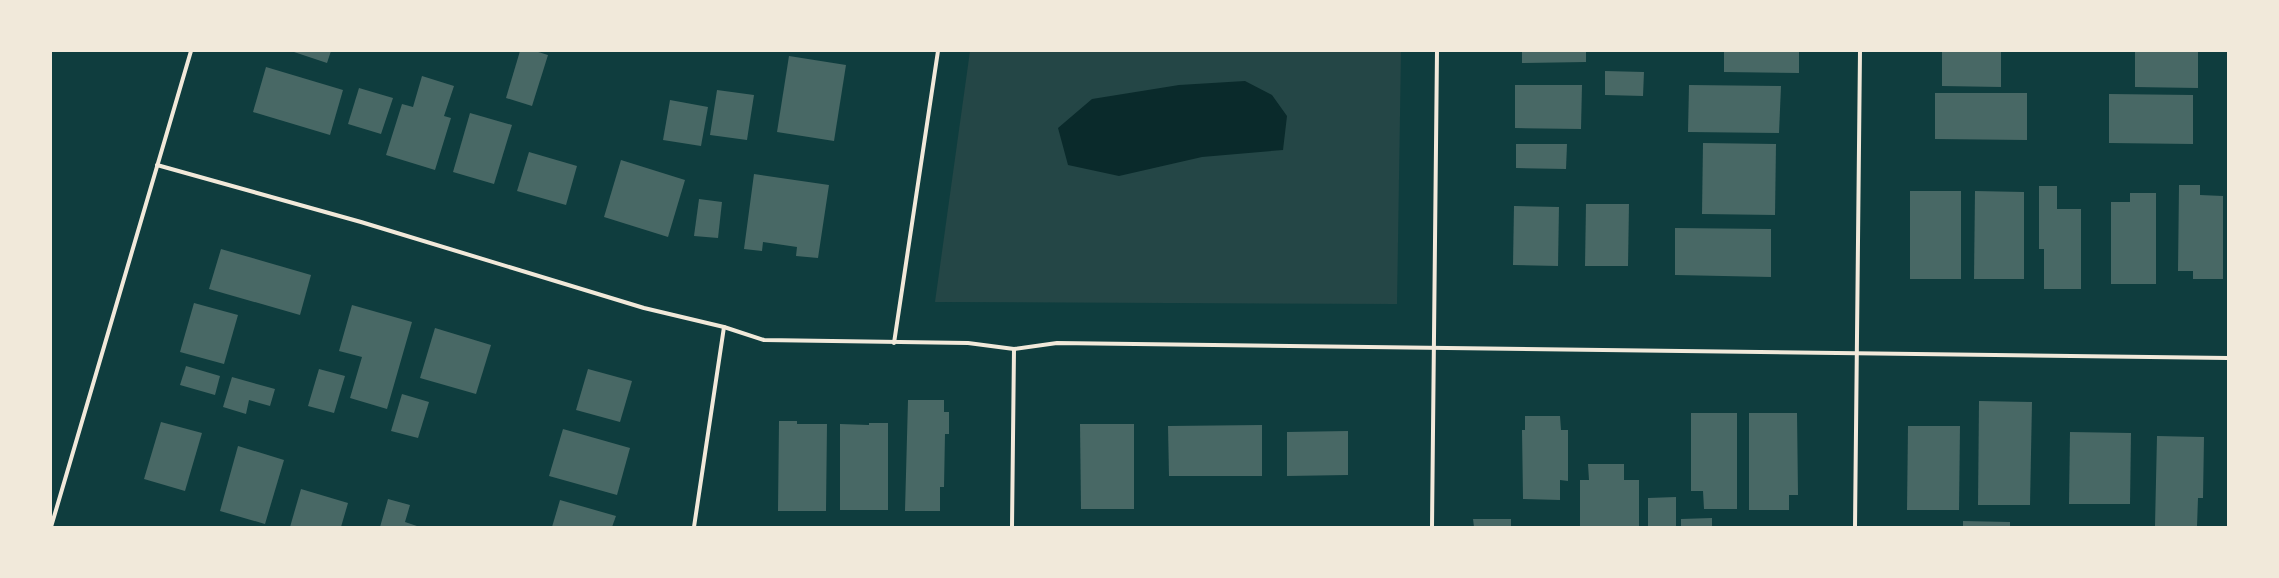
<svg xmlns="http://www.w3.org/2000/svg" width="2279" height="578" viewBox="0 0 2279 578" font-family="Ubuntu,sans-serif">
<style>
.green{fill:#244646}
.water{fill:#0a2a2b}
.building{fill:#486865}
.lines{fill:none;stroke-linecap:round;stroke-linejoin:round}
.minor{stroke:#f1e9da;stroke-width:4}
</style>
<rect width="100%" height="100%" fill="#0f3d3e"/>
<path class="green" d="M 970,51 L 1401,51 L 1397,304 L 935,302 Z"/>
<path class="water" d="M 1245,81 L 1272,95 L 1287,116 L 1283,150 L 1202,157 L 1119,176 L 1068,165 L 1058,128 L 1092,99 L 1179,85 Z"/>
<g class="building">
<path d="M 291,51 L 331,51 L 327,63 Z"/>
<path d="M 520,51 L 535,51 L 548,55 L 532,106 L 506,98 Z"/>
<path d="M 1522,51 L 1586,51 L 1586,62 L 1522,63 Z"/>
<path d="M 1724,51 L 1799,51 L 1799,73 L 1724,72 Z"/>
<path d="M 1942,51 L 2001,51 L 2001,87 L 1942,86 Z"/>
<path d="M 2135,51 L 2198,51 L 2198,88 L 2135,87 Z"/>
<path d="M 789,56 L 846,65 L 834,141 L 777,132 Z"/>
<path d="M 266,67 L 343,90 L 330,135 L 253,112 Z"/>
<path d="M 1605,71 L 1644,72 L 1643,96 L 1605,95 Z"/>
<path d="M 422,76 L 454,86 L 444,116 L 451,118 L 435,170 L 386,155 L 402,104 L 413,107 Z"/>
<path d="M 1515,85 L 1582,85 L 1581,129 L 1515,128 Z"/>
<path d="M 1689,85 L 1781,86 L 1779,133 L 1688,132 Z"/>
<path d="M 359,88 L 393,98 L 381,134 L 348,124 Z"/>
<path d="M 717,90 L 754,95 L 747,140 L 710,135 Z"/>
<path d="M 1935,93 L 2027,93 L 2027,140 L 1935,139 Z"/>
<path d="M 2109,94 L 2193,95 L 2193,144 L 2109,143 Z"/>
<path d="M 670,100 L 708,107 L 701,146 L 663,140 Z"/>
<path d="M 470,113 L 512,125 L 494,184 L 453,172 Z"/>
<path d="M 1703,143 L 1776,144 L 1775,215 L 1702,214 Z"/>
<path d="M 1516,144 L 1567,144 L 1566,169 L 1516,168 Z"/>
<path d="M 529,152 L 577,166 L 566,205 L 517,191 Z"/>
<path d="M 621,160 L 685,180 L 668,237 L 604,217 Z"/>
<path d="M 754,174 L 829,185 L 818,258 L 796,256 L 797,247 L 763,242 L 762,251 L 744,249 Z"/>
<path d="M 2179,185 L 2200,185 L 2200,195 L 2223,196 L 2223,279 L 2193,279 L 2193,271 L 2178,271 Z"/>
<path d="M 2039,186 L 2057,186 L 2057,209 L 2081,209 L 2081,289 L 2044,289 L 2044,249 L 2039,249 Z"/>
<rect x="1910" y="191" width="51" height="88"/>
<path d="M 1975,191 L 2024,192 L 2024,279 L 1974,279 Z"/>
<path d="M 2130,193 L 2156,193 L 2156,284 L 2111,284 L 2111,202 L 2130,202 Z"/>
<path d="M 699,199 L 722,202 L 718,238 L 694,236 Z"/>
<path d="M 1586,204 L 1629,204 L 1628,266 L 1585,266 Z"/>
<path d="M 1514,206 L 1559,207 L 1558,266 L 1513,265 Z"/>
<path d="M 1675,228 L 1771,229 L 1771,277 L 1675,275 Z"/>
<path d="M 221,249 L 311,275 L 300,315 L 209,289 Z"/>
<path d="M 194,303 L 238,315 L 224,364 L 180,352 Z"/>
<path d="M 352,305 L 412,322 L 387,409 L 350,398 L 362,357 L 339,351 Z"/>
<path d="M 435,328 L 491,345 L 476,394 L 420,378 Z"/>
<path d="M 186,366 L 220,376 L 215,395 L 180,385 Z"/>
<path d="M 319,369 L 345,376 L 334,413 L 308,406 Z"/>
<path d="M 588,369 L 632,381 L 620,422 L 576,410 Z"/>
<path d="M 232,377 L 275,389 L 270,406 L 249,400 L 246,414 L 223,407 Z"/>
<path d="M 402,394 L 429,402 L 418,438 L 391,431 Z"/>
<path d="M 908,400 L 944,400 L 944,412 L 949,412 L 949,434 L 945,434 L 944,487 L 940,487 L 940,511 L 905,511 Z"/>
<path d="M 1979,401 L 2032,402 L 2030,505 L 1978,505 Z"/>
<path d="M 1691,413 L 1737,413 L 1737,509 L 1704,509 L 1703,491 L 1691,491 Z"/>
<path d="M 1749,413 L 1797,413 L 1798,495 L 1789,495 L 1789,510 L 1749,510 Z"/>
<path d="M 1525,416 L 1560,416 L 1561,430 L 1568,430 L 1568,481 L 1560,480 L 1560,500 L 1523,499 L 1522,430 L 1525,430 Z"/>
<path d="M 779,421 L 797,421 L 797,424 L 827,424 L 826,511 L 778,511 Z"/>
<path d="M 161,422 L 202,433 L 185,491 L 144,479 Z"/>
<path d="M 869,423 L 888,423 L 888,510 L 840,510 L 840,424 L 869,425 Z"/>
<path d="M 1080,424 L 1134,424 L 1134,509 L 1081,509 Z"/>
<path d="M 1262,425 L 1262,476 L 1169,476 L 1168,426 Z"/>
<path d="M 1908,426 L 1960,426 L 1959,510 L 1907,510 Z"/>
<path d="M 563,429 L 630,448 L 617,495 L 549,476 Z"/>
<path d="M 1348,431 L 1348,475 L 1287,476 L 1287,432 Z"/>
<path d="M 2070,432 L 2131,433 L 2130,504 L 2069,504 Z"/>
<path d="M 2157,436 L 2204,437 L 2203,498 L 2198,498 L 2197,527 L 2155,526 Z"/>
<path d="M 238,446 L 284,460 L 265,524 L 220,511 Z"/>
<path d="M 1588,464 L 1624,464 L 1624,480 L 1639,480 L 1639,527 L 1580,527 L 1580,480 L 1589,480 Z"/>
<path d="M 301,489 L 348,503 L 341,527 L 290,527 Z"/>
<path d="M 1676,497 L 1676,527 L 1648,527 L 1648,498 Z"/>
<path d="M 388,499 L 410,505 L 405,522 L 420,527 L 380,527 Z"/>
<path d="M 560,500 L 616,516 L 612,527 L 552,527 Z"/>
<path d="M 1712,518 L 1712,527 L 1681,527 L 1681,519 Z"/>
<path d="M 1473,519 L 1511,519 L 1511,527 L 1474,527 Z"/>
<path d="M 1963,521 L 2010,522 L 2010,527 L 1963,527 Z"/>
</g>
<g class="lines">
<g class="minor">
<path d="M 157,165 L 361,222 L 644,308 L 724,327 L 764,340 L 968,343 L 1014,349 L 1057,343 L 2228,358"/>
<path d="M 894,343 L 938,51"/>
<path d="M 51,527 L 191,51"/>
<path d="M 694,527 L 724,327"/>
<path d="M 1012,527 L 1014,349"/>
<path d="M 1432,527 L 1437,51"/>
<path d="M 1855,527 L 1860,51"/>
</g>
</g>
<rect width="2279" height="578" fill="none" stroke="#f1e9da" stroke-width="104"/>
</svg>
